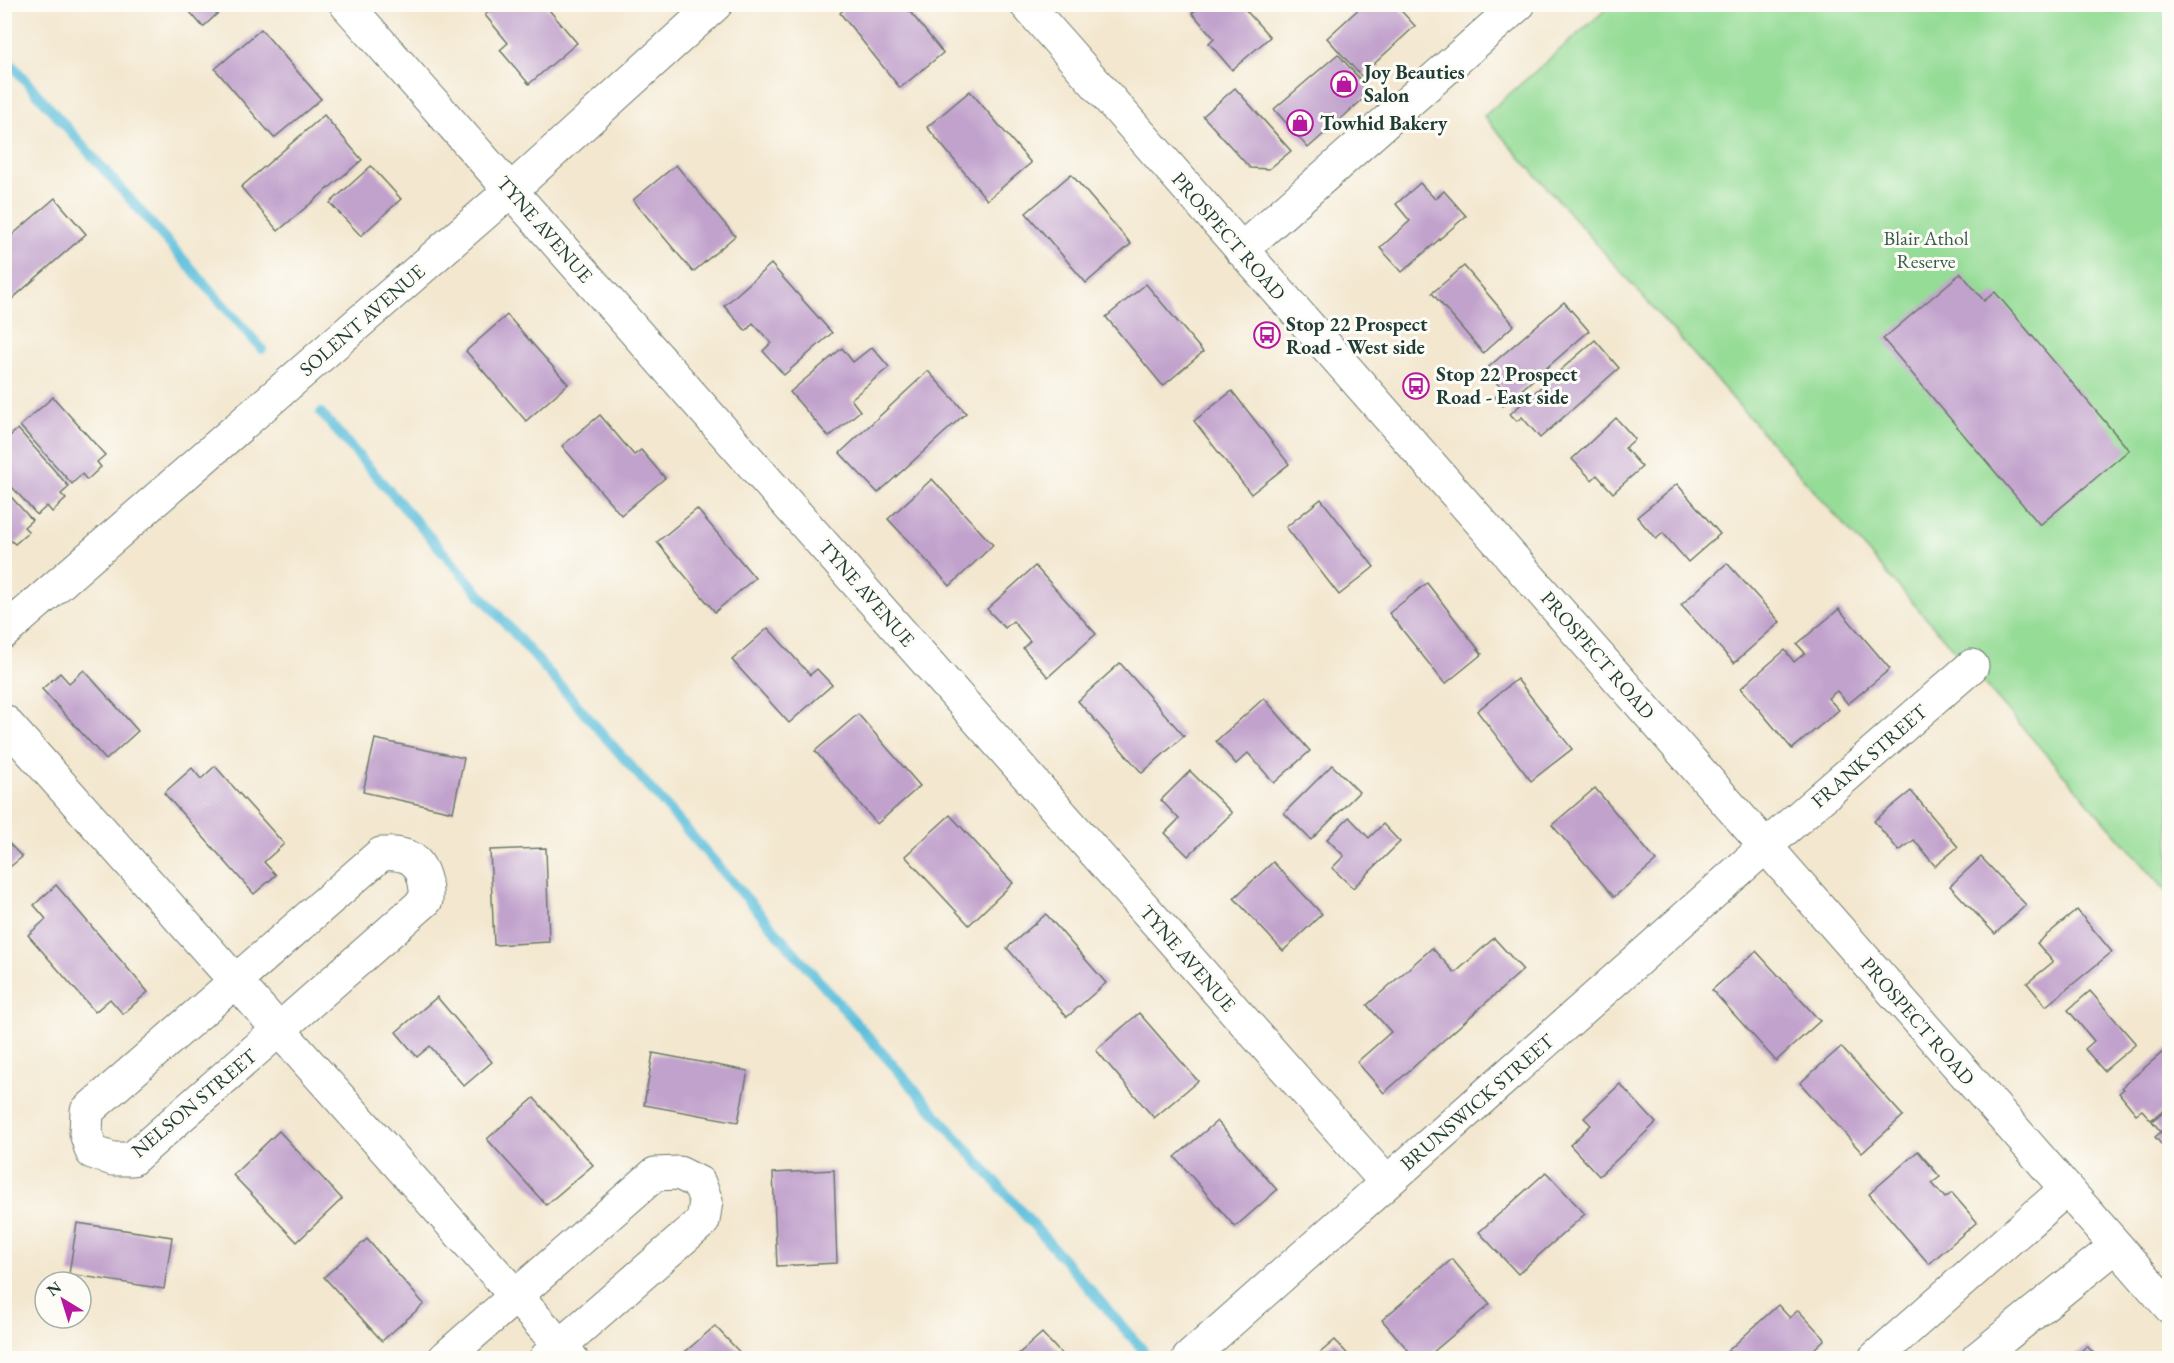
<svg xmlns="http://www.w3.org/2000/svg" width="2174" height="1363" viewBox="0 0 2174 1363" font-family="'EB Garamond',serif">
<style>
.green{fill:#95dc96;stroke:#5a8c65;stroke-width:1.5}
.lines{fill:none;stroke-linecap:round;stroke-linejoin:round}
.stream{stroke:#5dbfdb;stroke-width:10}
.building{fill:#c1a2cc}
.minor-casing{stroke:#69786a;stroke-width:35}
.major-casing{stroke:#69786a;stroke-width:35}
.minor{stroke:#fff;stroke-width:33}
.major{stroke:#fff;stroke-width:33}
.labels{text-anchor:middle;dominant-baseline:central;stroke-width:6;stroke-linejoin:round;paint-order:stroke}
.poi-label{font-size:20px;font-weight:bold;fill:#1f3d34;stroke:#fdfcf7;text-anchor:start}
.street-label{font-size:20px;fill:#1f3d34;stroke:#fdfcf7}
.park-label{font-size:20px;fill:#375d48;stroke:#fdfcf7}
</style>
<rect width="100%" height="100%" fill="#fdfcf7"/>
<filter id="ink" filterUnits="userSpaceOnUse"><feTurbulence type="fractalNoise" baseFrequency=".0167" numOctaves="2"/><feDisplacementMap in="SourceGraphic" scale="12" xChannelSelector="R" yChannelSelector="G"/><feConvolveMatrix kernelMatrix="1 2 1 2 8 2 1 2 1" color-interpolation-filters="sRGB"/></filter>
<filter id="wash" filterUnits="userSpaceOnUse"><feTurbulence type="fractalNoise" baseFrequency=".008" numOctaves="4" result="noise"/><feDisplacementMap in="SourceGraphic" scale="24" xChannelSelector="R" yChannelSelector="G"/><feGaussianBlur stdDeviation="1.35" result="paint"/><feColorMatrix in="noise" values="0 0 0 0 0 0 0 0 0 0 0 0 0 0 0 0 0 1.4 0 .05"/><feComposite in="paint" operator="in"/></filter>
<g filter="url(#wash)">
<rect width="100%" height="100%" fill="#f3e7cf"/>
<path class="green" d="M 1611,5 L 2169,5 L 2169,894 L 1484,116 Z"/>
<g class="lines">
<g class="stream">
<path d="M 4,56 L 262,349"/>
<path d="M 321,413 L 1143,1350"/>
</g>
</g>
<g id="blocks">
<g class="building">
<path d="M 183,4 L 228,4 L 203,27 Z"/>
<path d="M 498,4 L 544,4 L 577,43 L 529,84 L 500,50 L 508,43 L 485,15 Z"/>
<path d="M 850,4 L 904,4 L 943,53 L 900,88 L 840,13 Z"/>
<path d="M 1364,4 L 1395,4 L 1415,26 L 1361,76 L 1327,38 Z"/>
<path d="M 1202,5 L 1241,5 L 1270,37 L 1232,70 L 1209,43 L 1214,38 L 1192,13 Z"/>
<path d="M 261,29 L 321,99 L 274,138 L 215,69 Z"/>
<path d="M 1338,54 L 1371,92 L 1308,148 L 1274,109 Z"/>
<path d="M 1235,88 L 1291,151 L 1269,169 L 1250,168 L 1203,116 Z"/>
<path d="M 970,91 L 1031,163 L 987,200 L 927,127 Z"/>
<path d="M 324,115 L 362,160 L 278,231 L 241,187 Z"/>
<path d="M 676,165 L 735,236 L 693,272 L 633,200 Z"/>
<path d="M 371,166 L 401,199 L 361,236 L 330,203 Z"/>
<path d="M 1071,174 L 1131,244 L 1086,283 L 1026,213 Z"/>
<path d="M 1420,183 L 1435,199 L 1444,191 L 1466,216 L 1402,272 L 1380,248 L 1410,221 L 1396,204 Z"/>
<path d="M 55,198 L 86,234 L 4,306 L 4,242 Z"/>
<path d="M 771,264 L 832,333 L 784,375 L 763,351 L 771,343 L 753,323 L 746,331 L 724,306 Z"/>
<path d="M 1464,266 L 1514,325 L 1483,353 L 1432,293 Z"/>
<path d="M 1961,273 L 1984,301 L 1995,292 L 2129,450 L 2040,525 L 1883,339 Z"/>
<path d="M 1146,284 L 1203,352 L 1163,386 L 1106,317 Z"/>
<path d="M 1564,302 L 1589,331 L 1503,406 L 1495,397 L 1503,390 L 1485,370 Z"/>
<path d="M 507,315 L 568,384 L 526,421 L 466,351 Z"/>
<path d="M 1595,340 L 1619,368 L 1540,438 L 1522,417 L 1517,421 L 1510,414 Z"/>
<path d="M 872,347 L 889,367 L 851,399 L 860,411 L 829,437 L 790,392 L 842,348 L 853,362 Z"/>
<path d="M 928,371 L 966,413 L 878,493 L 840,453 Z"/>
<path d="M 1232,391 L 1289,464 L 1251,494 L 1194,421 Z"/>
<path d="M 53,397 L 105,455 L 97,462 L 101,467 L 87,480 L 82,474 L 72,484 L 20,426 Z"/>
<path d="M 600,415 L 634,455 L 641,450 L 665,478 L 621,515 L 562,446 Z"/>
<path d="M 1616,418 L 1635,439 L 1625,448 L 1642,467 L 1613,493 L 1597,475 L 1592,480 L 1572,459 Z"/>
<path d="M 18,429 L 69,487 L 61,494 L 66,499 L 52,512 L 47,506 L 37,515 L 5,479 L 5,440 Z"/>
<path d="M 932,479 L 993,545 L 950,586 L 888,519 Z"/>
<path d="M 1677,484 L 1720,534 L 1688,562 L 1663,533 L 1656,539 L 1637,517 Z"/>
<path d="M 4,489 L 32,520 L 24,527 L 29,532 L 15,544 L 9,539 L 4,543 Z"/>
<path d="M 1321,499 L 1374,567 L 1339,595 L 1286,527 Z"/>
<path d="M 697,509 L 755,578 L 715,612 L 657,542 Z"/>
<path d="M 1727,563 L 1780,622 L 1734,663 L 1681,605 Z"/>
<path d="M 1035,566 L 1096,634 L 1048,677 L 1023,648 L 1030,641 L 1013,621 L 1005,628 L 987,609 Z"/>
<path d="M 1427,583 L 1482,654 L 1445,684 L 1389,613 Z"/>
<path d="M 1839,609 L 1890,669 L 1848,704 L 1837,691 L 1828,698 L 1839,710 L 1792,749 L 1741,688 L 1785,650 L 1794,662 L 1805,653 L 1797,644 Z"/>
<path d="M 768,628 L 810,675 L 817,669 L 832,685 L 789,723 L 732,660 Z"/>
<path d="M 1120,663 L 1184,736 L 1142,773 L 1078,701 Z"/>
<path d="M 84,670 L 138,731 L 106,760 L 42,689 L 60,673 L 69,683 Z"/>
<path d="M 1517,679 L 1572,749 L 1531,781 L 1477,711 Z"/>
<path d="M 1264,698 L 1310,751 L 1274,783 L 1248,753 L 1236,764 L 1216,741 Z"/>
<path d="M 858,714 L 920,786 L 877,824 L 815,751 Z"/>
<path d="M 375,739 L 464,758 L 453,812 L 363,792 Z"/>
<path d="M 1332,765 L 1359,792 L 1311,840 L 1284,813 Z"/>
<path d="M 215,766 L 284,844 L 264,862 L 276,875 L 254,894 L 164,793 L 192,768 L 201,779 Z"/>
<path d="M 1190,771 L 1232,813 L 1188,856 L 1165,833 L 1179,819 L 1161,800 Z"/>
<path d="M 1595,788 L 1656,861 L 1614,897 L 1552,825 Z"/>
<path d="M 1911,791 L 1958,847 L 1935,866 L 1914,840 L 1899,851 L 1874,821 Z"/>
<path d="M 950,815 L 1013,883 L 969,925 L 905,856 Z"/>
<path d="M 1349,817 L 1369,838 L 1383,824 L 1400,842 L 1353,888 L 1332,868 L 1344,856 L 1327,839 Z"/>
<path d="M 4,838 L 22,857 L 4,872 Z"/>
<path d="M 546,848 L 549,942 L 494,945 L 490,850 Z"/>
<path d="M 1981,857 L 2026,905 L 1995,934 L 1950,886 Z"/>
<path d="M 1273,862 L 1322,914 L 1283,951 L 1234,898 Z"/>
<path d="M 56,885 L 148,992 L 123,1014 L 110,999 L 95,1012 L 28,935 L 46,919 L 34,905 Z"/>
<path d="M 2077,910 L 2112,952 L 2046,1006 L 2027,983 L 2053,962 L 2037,943 Z"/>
<path d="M 1046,914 L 1106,983 L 1067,1017 L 1007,948 Z"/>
<path d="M 1494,938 L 1523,970 L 1384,1093 L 1357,1062 L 1391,1032 L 1367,1005 L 1432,948 L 1455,973 Z"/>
<path d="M 1756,951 L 1820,1021 L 1776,1061 L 1712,990 Z"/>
<path d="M 2090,991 L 2136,1044 L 2104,1071 L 2085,1049 L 2094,1041 L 2068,1010 Z"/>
<path d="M 437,997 L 492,1062 L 464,1086 L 430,1046 L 417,1057 L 396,1032 Z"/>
<path d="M 1139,1013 L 1198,1081 L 1154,1118 L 1096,1050 Z"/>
<path d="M 2170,1046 L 2170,1104 L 2151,1120 L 2142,1110 L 2136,1114 L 2119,1093 L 2124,1089 L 2122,1087 Z"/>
<path d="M 1841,1047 L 1903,1116 L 1862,1153 L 1800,1083 Z"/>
<path d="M 653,1053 L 748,1071 L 738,1122 L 644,1105 Z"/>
<path d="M 1620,1084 L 1656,1123 L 1599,1176 L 1570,1145 L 1591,1125 L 1584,1118 Z"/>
<path d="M 534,1098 L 593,1165 L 546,1205 L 487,1139 Z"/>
<path d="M 2170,1106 L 2170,1149 L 2165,1143 L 2162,1145 L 2155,1137 L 2161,1132 L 2152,1121 Z"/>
<path d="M 1217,1121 L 1277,1190 L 1235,1227 L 1175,1157 Z"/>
<path d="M 279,1131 L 342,1199 L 297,1242 L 233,1175 Z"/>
<path d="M 1918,1151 L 1940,1177 L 1932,1183 L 1945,1198 L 1952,1193 L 1977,1222 L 1929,1264 L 1869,1194 Z"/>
<path d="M 834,1170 L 837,1263 L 777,1266 L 773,1173 Z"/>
<path d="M 1546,1172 L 1585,1214 L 1518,1274 L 1479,1232 Z"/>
<path d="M 77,1223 L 172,1237 L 164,1289 L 69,1274 Z"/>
<path d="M 367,1239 L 424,1304 L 382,1341 L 324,1277 Z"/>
<path d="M 1452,1259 L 1490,1304 L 1426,1358 L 1415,1358 L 1382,1320 Z"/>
<path d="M 1778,1305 L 1790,1318 L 1798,1310 L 1825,1339 L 1804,1358 L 1720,1358 Z"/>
<path d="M 715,1326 L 745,1358 L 678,1358 Z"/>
<path d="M 1042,1333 L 1065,1358 L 1014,1358 Z"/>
<path d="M 1335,1340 L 1351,1358 L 1314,1358 Z"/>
<path d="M 2087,1346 L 2098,1358 L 2073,1358 Z"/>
</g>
</g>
</g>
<g filter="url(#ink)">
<use href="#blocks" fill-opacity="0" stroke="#69786a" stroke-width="1.5"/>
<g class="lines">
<g class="minor-casing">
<g id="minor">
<path d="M 346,4 L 1386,1182"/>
<path d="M 1241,250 L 1519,4"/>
<path d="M 4,632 L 511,190 L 716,4"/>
<path d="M 4,721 L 571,1358"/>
<path d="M 381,854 C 388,854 395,853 401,855 C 422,858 427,882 426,900 L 132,1159 L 113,1159 L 92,1152 L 86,1133 L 87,1111 Z"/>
<path d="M 445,1358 L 655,1174 L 679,1173 L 699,1183 L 706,1201 L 703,1221 L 546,1358"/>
<path d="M 1189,1358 L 1766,846 L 1972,666"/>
<path d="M 1875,1358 L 2066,1189"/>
<path d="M 1978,1358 L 2116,1246"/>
</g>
</g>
<g class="major-casing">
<path id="major" d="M 1026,4 L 2170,1307"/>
</g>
<use href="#minor" class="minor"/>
<use href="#major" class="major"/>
</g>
</g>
<defs>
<g id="shop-ring" transform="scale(1.35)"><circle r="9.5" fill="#fdfcf7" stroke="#b5179e" stroke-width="1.5"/><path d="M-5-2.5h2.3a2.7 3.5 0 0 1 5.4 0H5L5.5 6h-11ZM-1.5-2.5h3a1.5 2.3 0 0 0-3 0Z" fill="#b5179e"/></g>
<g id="bus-ring" transform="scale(1.35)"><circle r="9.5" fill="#fdfcf7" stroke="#b5179e" stroke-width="1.5"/><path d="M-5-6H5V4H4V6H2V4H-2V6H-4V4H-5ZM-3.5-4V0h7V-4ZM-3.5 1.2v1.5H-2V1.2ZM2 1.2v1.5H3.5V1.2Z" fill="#b5179e"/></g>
</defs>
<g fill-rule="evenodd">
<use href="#shop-ring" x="1344" y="84"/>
<use href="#shop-ring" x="1300" y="123"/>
<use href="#bus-ring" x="1267" y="335"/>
<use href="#bus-ring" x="1416" y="386"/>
</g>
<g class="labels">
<g class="poi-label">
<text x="1364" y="72">Joy Beauties<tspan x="1364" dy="23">Salon</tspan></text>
<text x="1320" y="123">Towhid Bakery</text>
<text x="1286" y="324">Stop 22 Prospect<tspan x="1286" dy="23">Road - West side</tspan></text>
<text x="1436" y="374">Stop 22 Prospect<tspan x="1436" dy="23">Road - East side</tspan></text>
</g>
<g class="street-label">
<text transform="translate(545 229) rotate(49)">TYNE AVENUE</text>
<text transform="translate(1229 236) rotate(49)">PROSPECT ROAD</text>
<text transform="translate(362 320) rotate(-41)">SOLENT AVENUE</text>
<text transform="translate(867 593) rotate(49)">TYNE AVENUE</text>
<text transform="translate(1598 655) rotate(49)">PROSPECT ROAD</text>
<text transform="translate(1869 756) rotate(-41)">FRANK STREET</text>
<text transform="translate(1188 958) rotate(49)">TYNE AVENUE</text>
<text transform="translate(1918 1021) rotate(49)">PROSPECT ROAD</text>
<text transform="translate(1477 1102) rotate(-41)">BRUNSWICK STREET</text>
<text transform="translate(194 1103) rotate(-40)">NELSON STREET</text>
</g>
<g class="park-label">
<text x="1926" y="238">Blair Athol<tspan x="1926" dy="23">Reserve</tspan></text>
</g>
</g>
<rect width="2174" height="1363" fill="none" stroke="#fdfcf7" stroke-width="24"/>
<g transform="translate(63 1300) rotate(322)"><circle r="28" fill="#fdfcf7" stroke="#a4b0a9" stroke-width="1.5"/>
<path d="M0-4.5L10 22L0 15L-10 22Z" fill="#b5179e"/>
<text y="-9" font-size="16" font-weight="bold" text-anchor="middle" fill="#1f3d34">N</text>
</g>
</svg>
